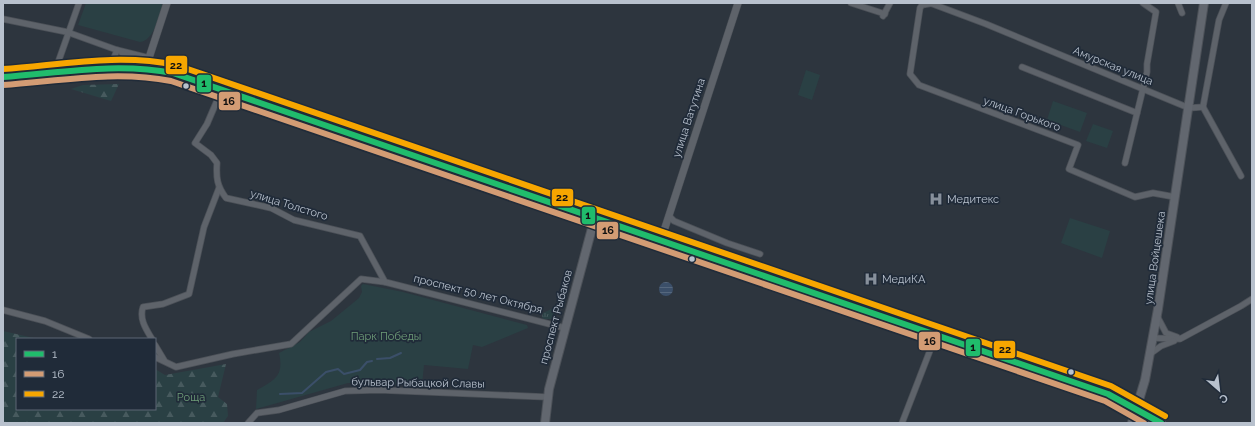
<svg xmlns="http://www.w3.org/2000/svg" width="1255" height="426" viewBox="0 0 1255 426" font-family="Raleway,sans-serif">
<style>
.grass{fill:url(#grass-tufts)}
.forest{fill:url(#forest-firs)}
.park{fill:#2a4044}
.water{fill:url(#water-rules)}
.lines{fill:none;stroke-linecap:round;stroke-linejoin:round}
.stream{stroke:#3b4f69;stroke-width:2}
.minor-casing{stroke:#4c5158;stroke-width:7}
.tertiary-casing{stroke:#4c5158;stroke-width:8}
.secondary-casing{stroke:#4c5158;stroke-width:10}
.primary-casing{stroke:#4b515a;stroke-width:10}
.minor{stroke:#5e636a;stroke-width:5.5}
.tertiary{stroke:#5e636a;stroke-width:7}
.secondary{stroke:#62676f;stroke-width:8}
.primary{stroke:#60656c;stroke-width:9}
.bus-1-casing{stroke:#202b39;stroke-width:9}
.bus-2-casing{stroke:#202b39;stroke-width:9}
.bus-3-casing{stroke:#202b39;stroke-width:9}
.bus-1{stroke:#20bc6c;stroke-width:6}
.bus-2{stroke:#d39c74;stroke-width:6}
.bus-3{stroke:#f7a600;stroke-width:6}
.bus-dot{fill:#b8c1cd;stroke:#202b39;stroke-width:1.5}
.labels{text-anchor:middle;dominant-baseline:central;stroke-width:3.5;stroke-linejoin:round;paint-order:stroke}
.street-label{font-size:11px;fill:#b8c1cd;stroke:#202b39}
.poi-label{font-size:11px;fill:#b8c1cd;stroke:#202b39;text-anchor:start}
.park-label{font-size:11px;fill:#6f9e78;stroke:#202b39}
.line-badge{stroke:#202b39;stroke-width:1.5}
.pale-badge-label{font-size:11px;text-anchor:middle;font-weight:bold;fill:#111}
</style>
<defs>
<pattern id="grass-tufts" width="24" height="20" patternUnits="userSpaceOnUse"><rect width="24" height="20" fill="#2a4044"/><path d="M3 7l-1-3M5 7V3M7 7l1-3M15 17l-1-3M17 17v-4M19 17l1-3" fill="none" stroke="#475a5e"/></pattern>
<pattern id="forest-firs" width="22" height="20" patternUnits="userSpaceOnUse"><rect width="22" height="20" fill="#2a4044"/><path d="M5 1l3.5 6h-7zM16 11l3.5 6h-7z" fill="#475a5e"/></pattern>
<pattern id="water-rules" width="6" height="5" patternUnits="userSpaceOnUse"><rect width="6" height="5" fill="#3b4f69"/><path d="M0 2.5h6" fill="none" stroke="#55677d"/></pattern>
</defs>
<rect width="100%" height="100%" fill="#2d353e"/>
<path class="grass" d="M 558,306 L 554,319 L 544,319 L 542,317 L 543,313 Z"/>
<g class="forest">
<path d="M 119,84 L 111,101 L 71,89 L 83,85 Z"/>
<path d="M 3,331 L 38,339 L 17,339 L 17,409 L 155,409 L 155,369 L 165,375 L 226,364 L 218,397 L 227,404 L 228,416 L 223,423 L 3,423 Z"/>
</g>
<g class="park">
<path d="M 86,3 L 163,3 C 160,14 154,41 140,42 L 78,25 Z"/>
<path d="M 806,70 L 820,75 L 812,100 L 798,95 Z"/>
<path d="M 1053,101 L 1087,113 L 1080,132 L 1047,120 Z"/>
<path d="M 1093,124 L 1113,131 L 1107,148 L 1086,141 Z"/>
<path d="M 1070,218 L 1110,231 L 1102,258 L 1061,243 Z"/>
<path d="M 363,284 L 403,292 L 527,325 L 528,328 L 482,347 L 473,345 L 468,369 L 424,365 L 422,385 L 348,383 L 256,409 L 257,390 C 276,380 284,375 279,353 L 300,342 L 309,332 L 331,321 L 359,298 L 362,292 L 361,286 Z"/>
</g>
<circle class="water" cx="666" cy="289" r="7"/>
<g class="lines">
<g class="stream">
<path d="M 377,359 L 390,358 L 401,353"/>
<path d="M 280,394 L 302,393 L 326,372 L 338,369 L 344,374 L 360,370 L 367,362 L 372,361"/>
</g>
<g class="minor-casing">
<g id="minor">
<path d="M 851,3 L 885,14"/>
<path d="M 930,3 L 986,24 L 1189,108 L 1203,107 L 1219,20 L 1226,3"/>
<path d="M 934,3 L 922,5 L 920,8 L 910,74 L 919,85 L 1078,145 L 1069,169 L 1135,197 L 1153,193 L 1175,197"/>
<path d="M 1178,3 L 1182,13"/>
<path d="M 883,16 L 890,3"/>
<path d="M 3,19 L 67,32 L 117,50 L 149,58"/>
<path d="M 122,53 L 146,67"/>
<path d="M 1022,67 L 1137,113"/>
<path d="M 110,68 L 117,50"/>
<path d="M 54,74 L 79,3"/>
<path d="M 222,89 L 207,124 L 195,143 L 211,155 L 217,163 C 216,178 217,186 226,198 L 271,208 L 294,220 L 360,236 L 385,282 L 565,328"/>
<path d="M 1203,107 L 1241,176"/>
<path d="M 1125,163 L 1147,72 L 1147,64 L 1156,12 L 1143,3"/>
<path d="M 669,216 L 674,221 L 727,243 L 760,254"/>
<path d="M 3,310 L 45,321 L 89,339"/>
<path d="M 1157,316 L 1166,333 L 1177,337"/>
<path d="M 1153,338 L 1180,339 L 1241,306 L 1252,299"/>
<path d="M 152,339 C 146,329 139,319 143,307 L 163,304 L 189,294 L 204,227 L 219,188"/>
<path d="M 155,345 L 164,360"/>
<path d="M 1150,354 L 1161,346 L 1174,341"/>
<path d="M 155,357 L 176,367 L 233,354 L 291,344 L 361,279 L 385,282"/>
<path d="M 248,423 L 257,413 L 279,410 L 345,391 L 379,390 L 547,397"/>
<path d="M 902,423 L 936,335"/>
</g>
</g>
<g class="tertiary-casing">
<g id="tertiary">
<path d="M 146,67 L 167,3"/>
<path d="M 661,240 L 738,3"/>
</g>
</g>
<g class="secondary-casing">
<g id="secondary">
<path d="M 545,423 L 549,389 L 595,217"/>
<path d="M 1132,423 L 1145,380 L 1158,309 L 1204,3"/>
</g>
</g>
<g class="primary-casing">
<path id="primary" d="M 3,77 C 59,75 118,59 173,73 L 1108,394 L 1161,423"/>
</g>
<use href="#minor" class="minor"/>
<use href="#tertiary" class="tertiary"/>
<use href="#secondary" class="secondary"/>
<use href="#primary" class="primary"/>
<g class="bus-1-casing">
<path id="bus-1" d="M 3,77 C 60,73 116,62 173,73 L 1108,394 L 1161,423"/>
</g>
<g class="bus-2-casing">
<path id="bus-2" d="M 3,85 C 60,81 115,70 171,81 L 1105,401 L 1144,423"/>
</g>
<g class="bus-3-casing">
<path id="bus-3" d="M 3,69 C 61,65 118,53 176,65 L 1111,386 L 1165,416"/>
</g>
<use href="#bus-1" class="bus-1"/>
<use href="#bus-2" class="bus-2"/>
<use href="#bus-3" class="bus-3"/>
</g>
<defs>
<g id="hospital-bare" transform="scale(1.08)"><path d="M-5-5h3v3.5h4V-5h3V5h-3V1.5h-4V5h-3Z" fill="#87909b" stroke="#202b39" stroke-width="2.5" paint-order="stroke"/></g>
</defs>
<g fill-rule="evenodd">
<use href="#hospital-bare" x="936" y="199"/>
<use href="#hospital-bare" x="871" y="279"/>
</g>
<g class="bus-dot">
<circle cx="186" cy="86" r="3.5"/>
<circle cx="692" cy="259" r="3.5"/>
<circle cx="1071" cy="372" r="3.5"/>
</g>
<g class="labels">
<g class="street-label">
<text transform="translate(1113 66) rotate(22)">Амурская улица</text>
<text transform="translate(1022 114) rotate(20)">улица Горького</text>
<text transform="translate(689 118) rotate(-72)">улица Ватутина</text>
<text transform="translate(289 205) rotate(17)">улица Толстого</text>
<text transform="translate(1155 258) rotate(-82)">улица Войцешека</text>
<text transform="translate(478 294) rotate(14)">проспект 50 лет Октября</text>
<text transform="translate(556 317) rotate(-75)">проспект Рыбаков</text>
<text transform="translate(418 383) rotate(1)">бульвар Рыбацкой Славы</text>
</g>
<g class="poi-label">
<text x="947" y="199">Медитекс</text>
<text x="882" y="279">МедиКА</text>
</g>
<g class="park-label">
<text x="386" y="336">Парк Победы</text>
<text x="191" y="397">Роща</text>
</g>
</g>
<g class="line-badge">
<rect x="165" y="55" width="23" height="20" rx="4" fill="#f7a600"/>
<rect x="196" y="74" width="16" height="19" rx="4" fill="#20bc6c"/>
<rect x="218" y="91" width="23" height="20" rx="4" fill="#d39c74"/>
<rect x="551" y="188" width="23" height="19" rx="4" fill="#f7a600"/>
<rect x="581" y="206" width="15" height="19" rx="4" fill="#20bc6c"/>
<rect x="596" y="221" width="23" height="19" rx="4" fill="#d39c74"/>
<rect x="918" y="331" width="23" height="20" rx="4" fill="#d39c74"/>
<rect x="965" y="338" width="16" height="19" rx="4" fill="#20bc6c"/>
<rect x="993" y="340" width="23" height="19" rx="4" fill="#f7a600"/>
</g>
<g class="pale-badge-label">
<text x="176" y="69">22</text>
<text x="204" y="87">1</text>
<text x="229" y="105">16</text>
<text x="562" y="201">22</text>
<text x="588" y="219">1</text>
<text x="608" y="234">16</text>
<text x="930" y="345">16</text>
<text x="973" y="351">1</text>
<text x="1005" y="353">22</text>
</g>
<rect width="1255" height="426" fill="none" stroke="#b8c1cd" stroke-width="8"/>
<rect x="16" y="338" width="140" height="72" fill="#202b39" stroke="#5d6774"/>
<rect x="24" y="351" width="20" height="6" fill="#20bc6c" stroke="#5d6774"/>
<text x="52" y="358" font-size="12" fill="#b8c1cd">1</text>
<rect x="24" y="371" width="20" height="6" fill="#d39c74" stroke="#5d6774"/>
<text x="52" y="378" font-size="12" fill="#b8c1cd">16</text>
<rect x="24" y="391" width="20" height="6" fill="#f7a600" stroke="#5d6774"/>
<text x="52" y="398" font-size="12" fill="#b8c1cd">22</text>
<g transform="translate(1219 390) rotate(152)" stroke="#202b39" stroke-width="3" paint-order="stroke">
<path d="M0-3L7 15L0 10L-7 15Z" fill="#b8c1cd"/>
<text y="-6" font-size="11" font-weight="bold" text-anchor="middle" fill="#b8c1cd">С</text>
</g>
</svg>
